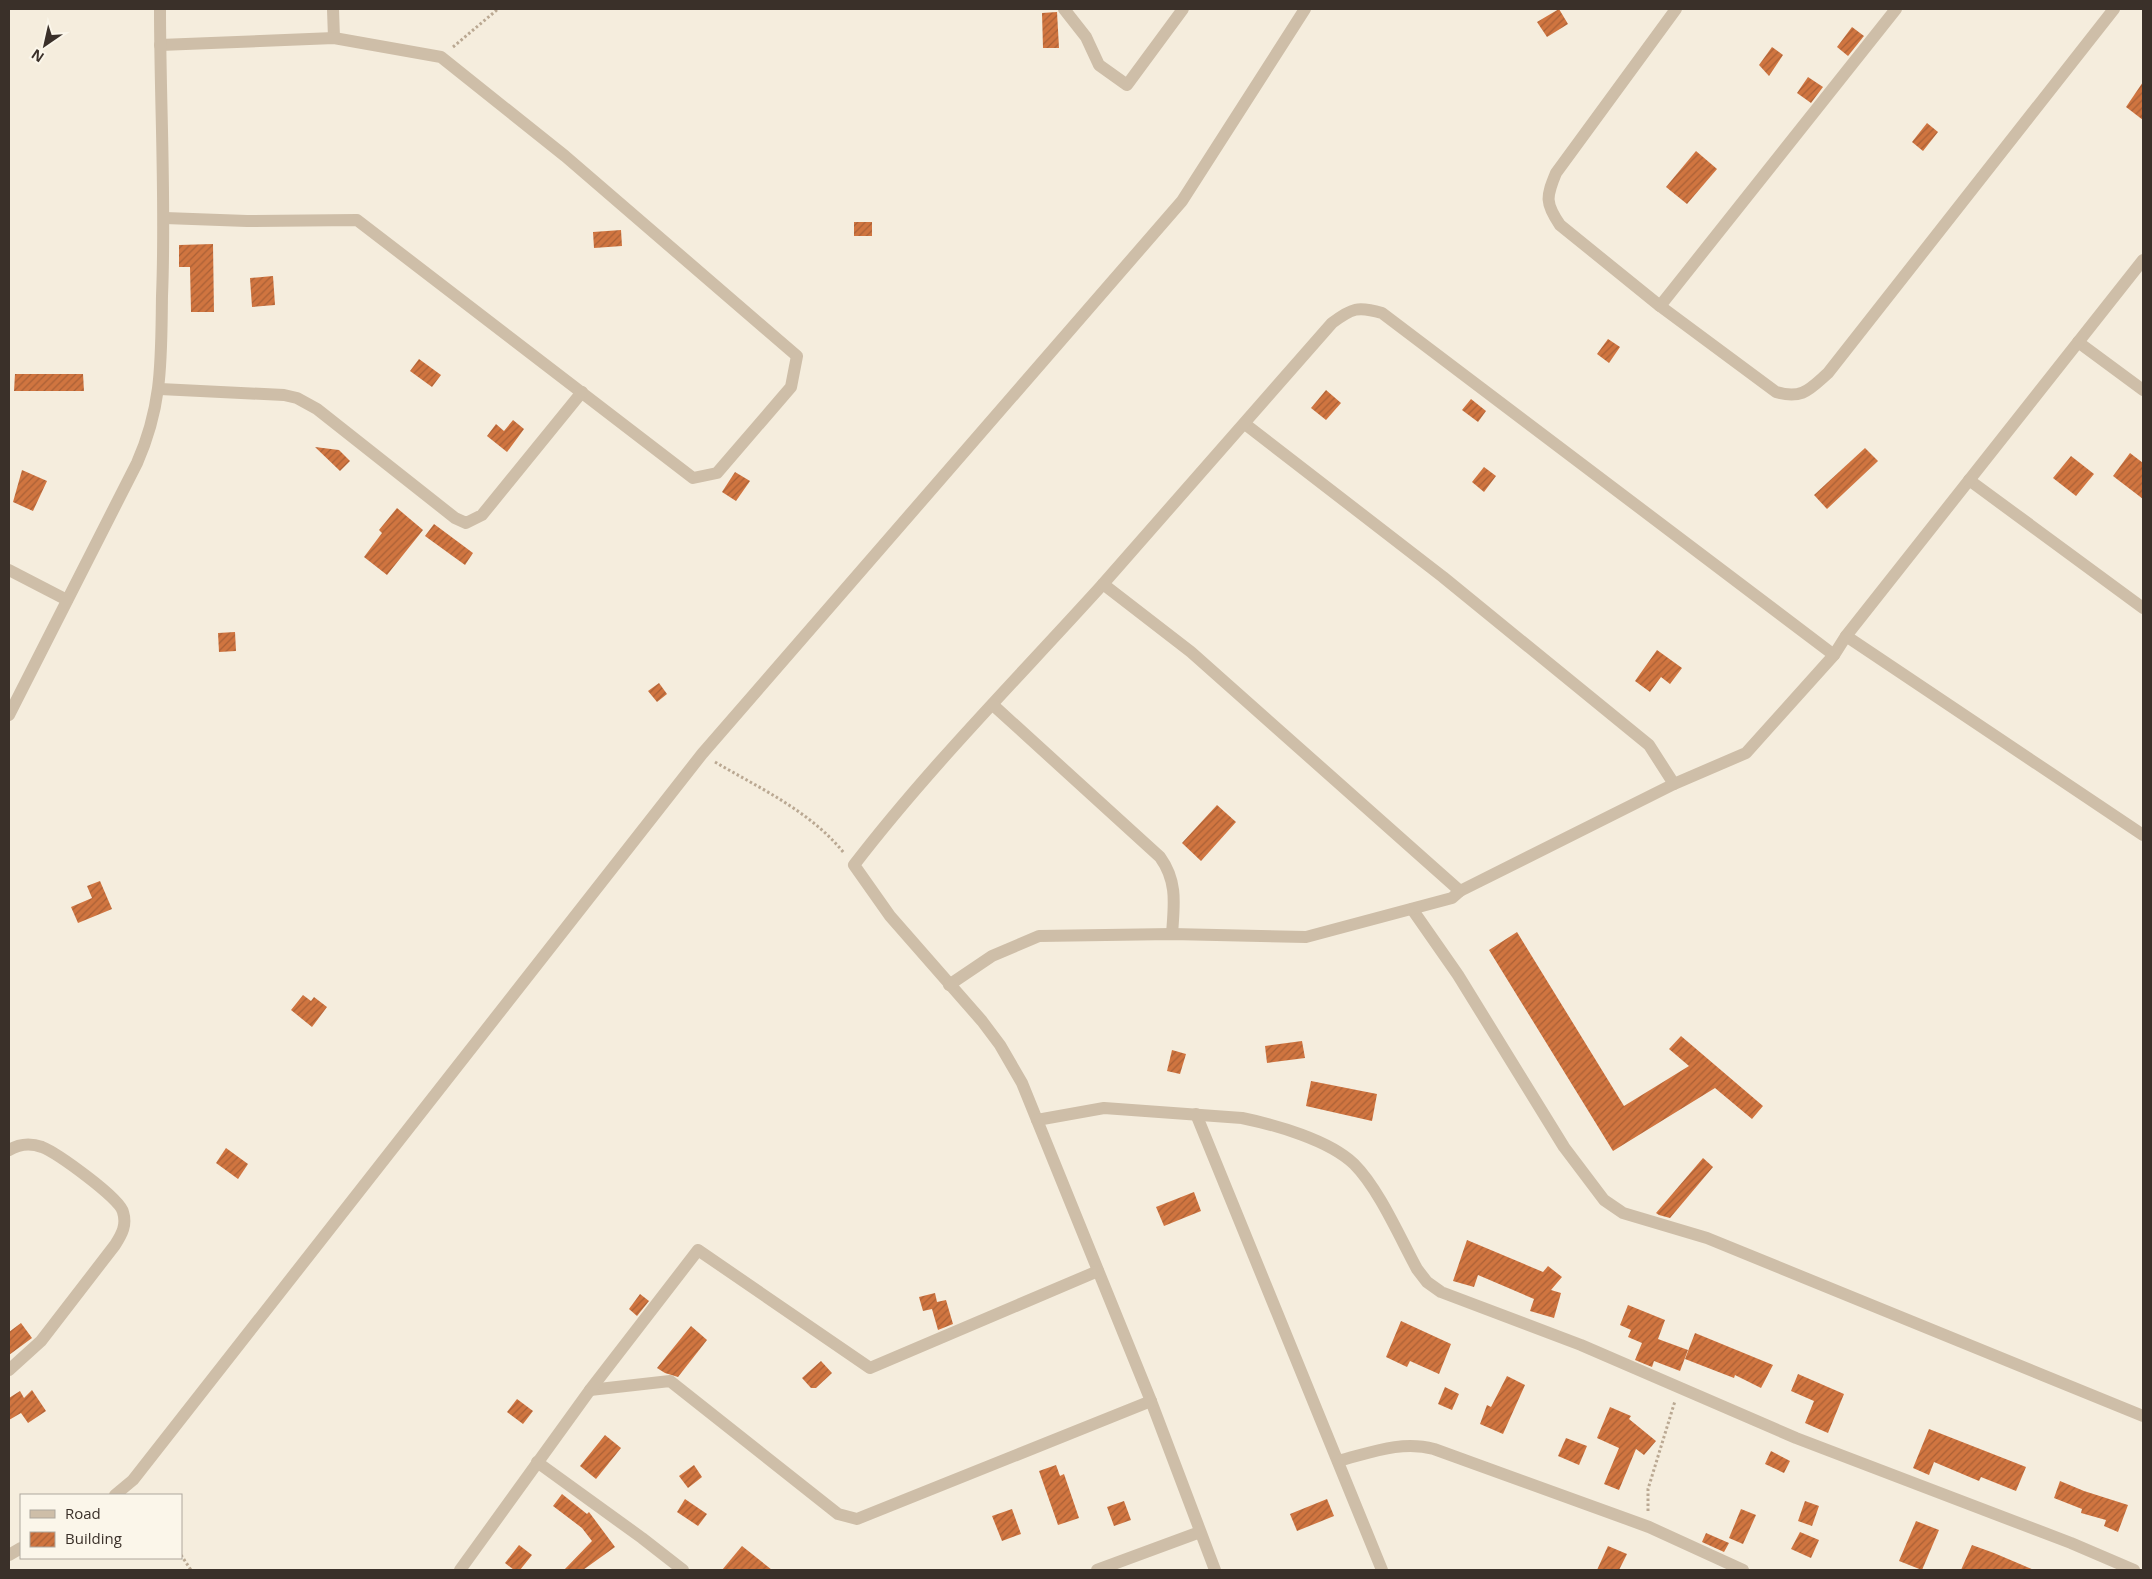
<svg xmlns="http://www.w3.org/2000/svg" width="2152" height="1579" viewBox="0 0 2152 1579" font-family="'Open Sans',sans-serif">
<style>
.building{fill:url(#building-hatch)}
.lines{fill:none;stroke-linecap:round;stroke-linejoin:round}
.path{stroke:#baa892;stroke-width:3;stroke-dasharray:2.5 2.5;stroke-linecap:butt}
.minor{stroke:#cebea8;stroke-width:12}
</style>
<defs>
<pattern id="building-hatch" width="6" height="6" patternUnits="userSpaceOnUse" patternTransform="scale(1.25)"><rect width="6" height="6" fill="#d07540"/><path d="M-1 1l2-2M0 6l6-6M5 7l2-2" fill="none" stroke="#aa6036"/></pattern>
</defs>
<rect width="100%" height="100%" fill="#f5eddd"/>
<g class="building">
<path d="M 1559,9 L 1568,24 L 1547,37 L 1537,22 Z"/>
<path d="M 1057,12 L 1059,48 L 1043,48 L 1042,13 Z"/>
<path d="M 1852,27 L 1864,36 L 1848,56 L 1837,47 Z"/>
<path d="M 1772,47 L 1783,55 L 1769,76 L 1759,65 Z"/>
<path d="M 1808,77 L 1823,87 L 1811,103 L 1797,93 Z"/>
<path d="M 2143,82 L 2143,120 L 2126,107 Z"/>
<path d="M 1927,123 L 1938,132 L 1923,151 L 1912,142 Z"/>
<path d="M 1696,151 L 1717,169 L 1687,204 L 1666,187 Z"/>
<rect x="854" y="222" width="18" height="14"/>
<path d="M 621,230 L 622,246 L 594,248 L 593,232 Z"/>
<path d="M 213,244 L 214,312 L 191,312 L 190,267 L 179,267 L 179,245 Z"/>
<path d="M 273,276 L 275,305 L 252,307 L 250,278 Z"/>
<path d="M 1608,339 L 1620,347 L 1609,363 L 1597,354 Z"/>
<path d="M 419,359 L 441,375 L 432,387 L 410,371 Z"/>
<path d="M 15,374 L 83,374 L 84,391 L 14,391 Z"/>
<path d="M 1326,390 L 1341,403 L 1326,420 L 1311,408 Z"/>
<path d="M 1471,399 L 1486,411 L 1478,422 L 1462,410 Z"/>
<path d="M 513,420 L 524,429 L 507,452 L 487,436 L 496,424 L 504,431 Z"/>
<path d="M 315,447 L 339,450 L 350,461 L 340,471 Z"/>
<path d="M 1865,448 L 1878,461 L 1827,509 L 1814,495 Z"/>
<path d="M 2130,453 L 2143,463 L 2143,499 L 2113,476 Z"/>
<path d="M 2071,456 L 2094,474 L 2076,496 L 2053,478 Z"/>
<path d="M 1484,467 L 1496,476 L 1484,492 L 1472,482 Z"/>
<path d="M 22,470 L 47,481 L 33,511 L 13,502 Z"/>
<path d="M 735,472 L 750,481 L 736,501 L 722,492 Z"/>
<path d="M 397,508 L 423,530 L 387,575 L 364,557 L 382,533 L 379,530 Z"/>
<path d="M 434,524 L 473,553 L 465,565 L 425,536 Z"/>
<path d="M 235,632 L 236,651 L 219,652 L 218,633 Z"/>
<path d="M 1657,650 L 1682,668 L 1670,684 L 1661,677 L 1650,692 L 1635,681 Z"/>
<path d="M 659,683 L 667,694 L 657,702 L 648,691 Z"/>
<path d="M 1217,805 L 1236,822 L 1201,861 L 1182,843 Z"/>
<path d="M 100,881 L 112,909 L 78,923 L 71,907 L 92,898 L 87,886 Z"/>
<path d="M 1517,932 L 1624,1106 L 1689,1066 L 1669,1049 L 1681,1036 L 1763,1106 L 1752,1119 L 1715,1088 L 1613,1151 L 1489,950 Z"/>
<path d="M 303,995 L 311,1001 L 314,997 L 327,1007 L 312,1027 L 291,1010 Z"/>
<path d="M 1302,1041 L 1305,1058 L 1267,1063 L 1265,1046 Z"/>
<path d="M 1172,1050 L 1186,1054 L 1180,1074 L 1167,1071 Z"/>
<path d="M 1311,1081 L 1377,1094 L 1372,1121 L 1306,1106 Z"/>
<path d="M 226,1148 L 248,1164 L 238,1179 L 216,1163 Z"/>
<path d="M 1703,1158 L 1713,1167 L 1670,1218 L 1659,1215 L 1656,1213 Z"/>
<path d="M 1194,1192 L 1201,1211 L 1164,1226 L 1156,1207 Z"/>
<path d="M 1467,1240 L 1543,1272 L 1548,1266 L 1562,1277 L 1551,1290 L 1561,1293 L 1554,1318 L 1530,1311 L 1534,1299 L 1478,1275 L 1474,1287 L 1453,1281 Z"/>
<path d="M 935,1293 L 937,1302 L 946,1300 L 953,1324 L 938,1330 L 932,1309 L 923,1311 L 919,1297 Z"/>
<path d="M 640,1294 L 649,1301 L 637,1316 L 629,1309 Z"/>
<path d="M 1628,1305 L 1665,1320 L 1658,1339 L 1688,1350 L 1680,1371 L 1654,1361 L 1652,1367 L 1635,1360 L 1642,1343 L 1628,1337 L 1631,1330 L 1620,1325 Z"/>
<path d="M 1401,1321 L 1451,1344 L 1439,1374 L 1410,1361 L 1407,1367 L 1386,1357 Z"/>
<path d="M 21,1323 L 32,1338 L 9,1355 L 9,1332 Z"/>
<path d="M 691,1326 L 707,1340 L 678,1377 L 665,1373 L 657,1368 Z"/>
<path d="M 1695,1333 L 1773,1365 L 1761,1388 L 1735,1375 L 1734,1378 L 1685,1359 Z"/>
<path d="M 821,1361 L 832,1373 L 816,1388 L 811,1388 L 802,1378 Z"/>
<path d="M 1798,1374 L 1844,1394 L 1828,1433 L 1805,1423 L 1814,1401 L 1791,1391 Z"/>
<path d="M 1507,1376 L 1525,1385 L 1503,1434 L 1480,1424 L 1487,1405 L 1491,1407 Z"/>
<path d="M 1445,1387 L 1459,1394 L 1452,1410 L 1438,1404 Z"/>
<path d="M 32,1390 L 46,1411 L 28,1423 L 21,1413 L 9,1420 L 9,1398 L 20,1391 L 24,1398 Z"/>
<path d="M 517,1399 L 533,1411 L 523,1424 L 507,1412 Z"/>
<path d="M 1610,1407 L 1631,1416 L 1629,1419 L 1656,1441 L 1644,1455 L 1636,1449 L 1619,1490 L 1604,1484 L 1619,1448 L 1597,1438 Z"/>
<path d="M 1929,1429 L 2026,1467 L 2016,1491 L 1981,1477 L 1979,1481 L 1934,1462 L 1929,1475 L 1913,1468 Z"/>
<path d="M 605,1435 L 621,1448 L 596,1479 L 580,1466 Z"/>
<path d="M 1566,1438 L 1587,1446 L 1579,1465 L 1558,1456 Z"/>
<path d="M 1771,1451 L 1790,1461 L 1784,1473 L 1765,1464 Z"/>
<path d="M 694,1465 L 702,1477 L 688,1488 L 679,1476 Z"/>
<path d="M 1056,1465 L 1060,1476 L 1064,1474 L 1079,1518 L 1058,1525 L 1039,1471 Z"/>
<path d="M 2060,1481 L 2084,1491 L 2128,1505 L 2118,1532 L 2104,1526 L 2106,1520 L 2081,1513 L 2082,1509 L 2054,1498 Z"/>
<path d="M 562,1494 L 587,1514 L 589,1512 L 615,1547 L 583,1570 L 564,1570 L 592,1541 L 582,1528 L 553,1506 Z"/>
<path d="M 685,1499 L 707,1514 L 698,1526 L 677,1512 Z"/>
<path d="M 1327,1499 L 1334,1516 L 1297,1531 L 1290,1514 Z"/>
<path d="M 1124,1501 L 1131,1520 L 1114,1526 L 1107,1507 Z"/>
<path d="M 1805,1501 L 1819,1506 L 1812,1526 L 1798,1521 Z"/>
<path d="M 1012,1509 L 1021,1534 L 1002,1541 L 992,1516 Z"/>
<path d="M 1741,1509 L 1756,1515 L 1743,1544 L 1729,1538 Z"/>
<path d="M 1916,1521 L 1939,1530 L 1922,1570 L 1899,1561 Z"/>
<path d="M 1800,1532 L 1819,1540 L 1811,1558 L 1791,1549 Z"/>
<path d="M 1706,1533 L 1729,1543 L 1724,1552 L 1702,1542 Z"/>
<path d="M 519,1545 L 532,1555 L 520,1570 L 514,1570 L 505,1563 Z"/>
<path d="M 1972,1545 L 1994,1553 L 2034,1570 L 1961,1570 Z"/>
<path d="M 742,1546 L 772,1570 L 722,1570 Z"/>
<path d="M 1608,1546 L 1627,1554 L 1619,1570 L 1597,1570 Z"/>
</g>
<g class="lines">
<g class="path">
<path d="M 453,47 L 498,9"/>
<path d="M 715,762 C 761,789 810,811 844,853"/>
<path d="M 1648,1511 L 1648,1489 L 1675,1401"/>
<path d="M 181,1555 L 191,1570"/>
</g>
<g class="minor">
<path d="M 333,9 L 334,38"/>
<path d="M 1064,9 L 1086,37 L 1099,65 L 1127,85 L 1183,9"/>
<path d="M 1896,9 L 1660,306 L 1776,392 C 1802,400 1810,389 1828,373 L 2114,9"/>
<path d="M 160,45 L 334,38 L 441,57 L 565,156 L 797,356 L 791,387 L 717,473 L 693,478 L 357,220 L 247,221 L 165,218"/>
<path d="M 1660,306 L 1560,225 C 1545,203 1546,197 1556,173 L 1676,9"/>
<path d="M 2078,342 L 2143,390"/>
<path d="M 160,389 L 284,395 L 297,398 L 317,409 L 455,518 L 466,523 L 482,515 L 582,392"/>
<path d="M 1245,424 L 1443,577 L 1649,745 L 1674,784"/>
<path d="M 1969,480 L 2143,608"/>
<path d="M 9,570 L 67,600"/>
<path d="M 1103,584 C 1019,677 930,766 854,865 L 890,916 L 982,1021 L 1000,1045 L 1022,1083 L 1151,1401 L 1215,1570"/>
<path d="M 1846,636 L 2143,835"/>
<path d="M 993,705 L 1160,857 C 1178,882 1174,905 1172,934"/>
<path d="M 9,715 L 137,463 C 163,404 161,359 162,296 C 166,200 160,105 160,9"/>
<path d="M 1460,891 L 1191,652 L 1103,584 L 1332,323 C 1352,308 1358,306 1382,313 L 1834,655"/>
<path d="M 1412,909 L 1458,975 L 1564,1147 L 1604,1200 L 1623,1213 L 1707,1238 L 2143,1416"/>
<path d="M 949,985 L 992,956 L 1039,936 L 1172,934 L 1306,937 L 1452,898 L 1460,891 L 1674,784 L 1746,753 L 1834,655 L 1846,636 L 2143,260"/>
<path d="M 1196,1114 L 1382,1570"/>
<path d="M 1037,1120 L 1104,1108 L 1242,1118 C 1276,1125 1329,1140 1354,1164 C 1379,1189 1400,1238 1417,1269 L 1427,1282 L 1441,1292 L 1581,1345 L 1796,1438 L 2071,1543 L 2134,1570"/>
<path d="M 9,1150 C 19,1144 31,1143 42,1147 C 57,1153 120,1198 123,1212 C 127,1225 122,1234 115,1245 L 41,1341 L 9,1370"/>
<path d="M 590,1390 L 670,1381 L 838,1514 L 857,1519 L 1151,1401"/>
<path d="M 1338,1461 C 1370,1453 1401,1440 1434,1449 L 1649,1527 L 1743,1570"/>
<path d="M 537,1462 L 642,1538 L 683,1570"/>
<path d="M 115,1495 L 133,1480 L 702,754 L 1182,201 L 1305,9"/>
<path d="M 9,1555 L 21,1548"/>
<path d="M 460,1570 L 590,1390 L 698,1250 L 870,1368 L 1098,1271"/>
<path d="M 1097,1570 L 1200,1532"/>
</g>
</g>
<rect width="2152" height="1579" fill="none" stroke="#3a3029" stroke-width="20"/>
<rect x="20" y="1494" width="162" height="65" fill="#fbf6ea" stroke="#aea79d"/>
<rect x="30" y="1510" width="25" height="8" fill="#cebea8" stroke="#aea79d"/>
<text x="65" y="1519" font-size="15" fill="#3a3029">Road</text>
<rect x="30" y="1532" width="25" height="15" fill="url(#building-hatch)" stroke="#aea79d"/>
<text x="65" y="1544" font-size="15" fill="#3a3029">Building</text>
<g transform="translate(45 45) rotate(214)" stroke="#fbf6ea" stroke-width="4" paint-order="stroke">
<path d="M0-4L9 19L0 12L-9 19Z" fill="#3a3029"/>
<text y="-8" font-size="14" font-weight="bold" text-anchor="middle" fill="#3a3029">N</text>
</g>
</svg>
